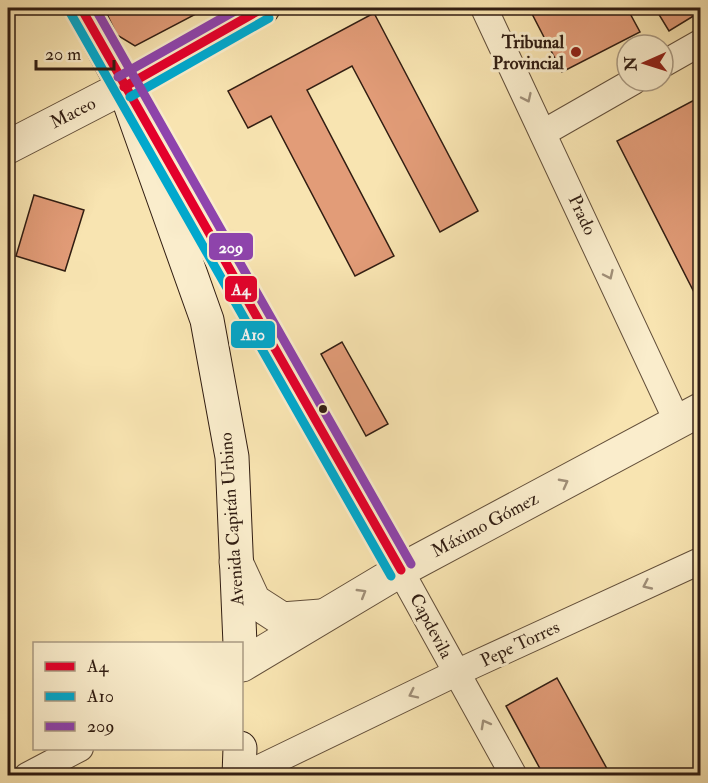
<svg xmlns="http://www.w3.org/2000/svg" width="708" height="783" viewBox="0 0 708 783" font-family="'IM FELL Double Pica',serif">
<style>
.building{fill:#e29c78;stroke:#311d12;stroke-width:1.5}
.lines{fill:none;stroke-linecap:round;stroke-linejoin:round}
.minor-casing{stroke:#634f3a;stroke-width:28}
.tertiary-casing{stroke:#634f3a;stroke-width:35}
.secondary-casing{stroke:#311d12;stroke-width:35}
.primary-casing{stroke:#311d12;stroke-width:35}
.minor{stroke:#faedcc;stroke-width:26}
.tertiary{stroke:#faedcc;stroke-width:33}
.secondary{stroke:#faedcc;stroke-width:33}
.primary{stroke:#ecc278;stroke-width:33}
.bus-1-casing{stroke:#faedcc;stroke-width:14}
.bus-2-casing{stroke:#faedcc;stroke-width:14}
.bus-3-casing{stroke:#faedcc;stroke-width:14}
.bus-1{stroke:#e4002b;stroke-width:9}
.bus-2{stroke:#00a9ce;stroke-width:9}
.bus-3{stroke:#8e44ad;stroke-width:9}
.oneway{stroke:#a08f78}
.poi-dot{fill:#8f2418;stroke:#faedcc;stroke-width:2}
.bus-dot{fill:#311d12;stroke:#faedcc;stroke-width:2}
.labels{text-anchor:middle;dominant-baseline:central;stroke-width:6;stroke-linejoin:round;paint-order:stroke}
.poi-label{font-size:18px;font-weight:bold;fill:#311d12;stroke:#faedcc;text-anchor:end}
.street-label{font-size:18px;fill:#311d12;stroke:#faedcc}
.line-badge{stroke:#faedcc;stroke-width:2}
.badge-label{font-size:16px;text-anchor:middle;font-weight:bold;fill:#fff}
</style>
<rect width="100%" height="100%" fill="#f8e4b1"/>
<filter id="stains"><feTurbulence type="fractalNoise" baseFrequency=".00333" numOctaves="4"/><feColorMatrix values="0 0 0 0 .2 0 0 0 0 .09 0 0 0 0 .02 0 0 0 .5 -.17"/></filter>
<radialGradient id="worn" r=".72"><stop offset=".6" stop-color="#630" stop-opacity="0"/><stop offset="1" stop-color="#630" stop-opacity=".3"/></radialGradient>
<g class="building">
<path d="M 104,8 L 193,8 L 196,14 L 135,46 L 117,35 Z"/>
<path d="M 529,8 L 627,8 L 640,32 L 562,72 Z"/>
<path d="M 655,8 L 700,8 L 700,12 L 669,31 Z"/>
<path d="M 374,13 L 478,211 L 440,232 L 352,66 L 307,90 L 394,256 L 355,276 L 271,116 L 248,128 L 228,91 Z"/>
<path d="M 8,21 L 13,32 L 8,35 Z"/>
<path d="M 700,97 L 700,304 L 617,141 Z"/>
<path d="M 34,195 L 84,210 L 65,271 L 16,256 Z"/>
<path d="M 342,342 L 388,424 L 366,436 L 321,354 Z"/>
<path d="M 557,678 L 611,776 L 544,776 L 506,706 Z"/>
</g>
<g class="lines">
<g class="minor-casing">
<g id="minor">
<path d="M 484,8 L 678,423"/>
<path d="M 663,64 L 700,43"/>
<path d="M 543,133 L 634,81"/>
<path d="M 152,136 L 328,440 L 514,776"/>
<path d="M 27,776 L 80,748"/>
<path d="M 243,776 L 456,673 L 700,561"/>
</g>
</g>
<g class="tertiary-casing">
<g id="tertiary">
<path d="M 8,147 L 124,87"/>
<path d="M 236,562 L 254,601 L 282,619 L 321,616"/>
<path d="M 242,665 L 401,570 L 700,410"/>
</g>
</g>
<g class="secondary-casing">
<g id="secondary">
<path d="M 124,87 L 207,320 L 232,457 L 240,644"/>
<path d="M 239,776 L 240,748"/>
</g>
</g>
<g class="primary-casing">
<path id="primary" d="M 81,8 L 124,87 L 263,8"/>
</g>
<use href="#minor" class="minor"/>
<use href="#tertiary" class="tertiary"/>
<use href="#secondary" class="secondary"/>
<use href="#primary" class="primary"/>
<g class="bus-1-casing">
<g id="bus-1">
<path d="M 81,8 L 401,570"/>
<path d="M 124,87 L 263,8"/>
</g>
</g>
<g class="bus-2-casing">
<g id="bus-2">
<path d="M 71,14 L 391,576"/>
<path d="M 130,97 L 269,18"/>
</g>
</g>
<g class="bus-3-casing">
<g id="bus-3">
<path d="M 95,8 L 411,564"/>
<path d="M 118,77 L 240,8"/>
</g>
</g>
<use href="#bus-1" class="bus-1"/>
<use href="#bus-2" class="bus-2"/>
<use href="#bus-3" class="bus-3"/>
</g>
<defs><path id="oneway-chevron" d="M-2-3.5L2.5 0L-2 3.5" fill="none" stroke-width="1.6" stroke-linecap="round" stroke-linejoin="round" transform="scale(1.5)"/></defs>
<g class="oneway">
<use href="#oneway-chevron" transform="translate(527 98) rotate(65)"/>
<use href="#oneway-chevron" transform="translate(609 275) rotate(65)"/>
<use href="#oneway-chevron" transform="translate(564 483) rotate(-28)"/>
<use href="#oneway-chevron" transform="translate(647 585) rotate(155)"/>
<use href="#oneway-chevron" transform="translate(362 593) rotate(-31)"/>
<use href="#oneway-chevron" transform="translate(413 694) rotate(154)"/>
<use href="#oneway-chevron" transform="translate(485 724) rotate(-119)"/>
</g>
<circle class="poi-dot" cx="576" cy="52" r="6"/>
<circle class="bus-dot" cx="323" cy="409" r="5"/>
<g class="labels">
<g class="poi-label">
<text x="564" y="42">Tribunal<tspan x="564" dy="21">Provincial</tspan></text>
</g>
<g class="street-label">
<text transform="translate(73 113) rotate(-27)">Maceo</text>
<text transform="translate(582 215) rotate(65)">Prado</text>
<text transform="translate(232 519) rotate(-94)">Avenida Capitán Urbino</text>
<text transform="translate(485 525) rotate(-28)">Máximo Gómez</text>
<text transform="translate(431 626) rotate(62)">Capdevila</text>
<text transform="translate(520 644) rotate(-25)">Pepe Torres</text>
</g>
</g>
<g class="line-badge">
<rect x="208" y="232" width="46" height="29" rx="6" fill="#8e44ad"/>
<rect x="224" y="275" width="34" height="28" rx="6" fill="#e4002b"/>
<rect x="230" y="320" width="46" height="29" rx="6" fill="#00a9ce"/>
</g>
<g class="badge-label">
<text x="231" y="253">209</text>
<text x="241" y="295">A4</text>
<text x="253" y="340">A10</text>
</g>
<rect width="708" height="783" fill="none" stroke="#f8e4b1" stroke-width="30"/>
<rect x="9" y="9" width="690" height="765" fill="none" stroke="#311d12" stroke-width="3"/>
<rect x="15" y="15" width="678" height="753" fill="none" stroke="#311d12" stroke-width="1.5"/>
<rect x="33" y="642" width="210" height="108" fill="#faedcc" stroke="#aa9a82" stroke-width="1.5"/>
<rect x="45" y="662" width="30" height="9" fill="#e4002b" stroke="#aa9a82" stroke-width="1.5"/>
<text x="87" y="672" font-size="18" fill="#311d12">A4</text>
<rect x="45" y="692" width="30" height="9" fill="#00a9ce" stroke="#aa9a82" stroke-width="1.5"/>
<text x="87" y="702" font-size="18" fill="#311d12">A10</text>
<rect x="45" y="722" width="30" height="9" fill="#8e44ad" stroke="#aa9a82" stroke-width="1.5"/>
<text x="87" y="732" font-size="18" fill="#311d12">209</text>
<g transform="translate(645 63) rotate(267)"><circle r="28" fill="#faedcc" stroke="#aa9a82" stroke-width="1.5"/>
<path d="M0-4.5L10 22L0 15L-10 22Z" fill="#8f2418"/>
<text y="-9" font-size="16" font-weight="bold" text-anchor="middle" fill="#311d12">N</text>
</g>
<path d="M36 60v9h78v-9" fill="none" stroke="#311d12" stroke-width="3"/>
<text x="45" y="60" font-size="18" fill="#311d12" stroke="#faedcc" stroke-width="4.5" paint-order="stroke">20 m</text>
<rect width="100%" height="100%" filter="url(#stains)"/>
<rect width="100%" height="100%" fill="url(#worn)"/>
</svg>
